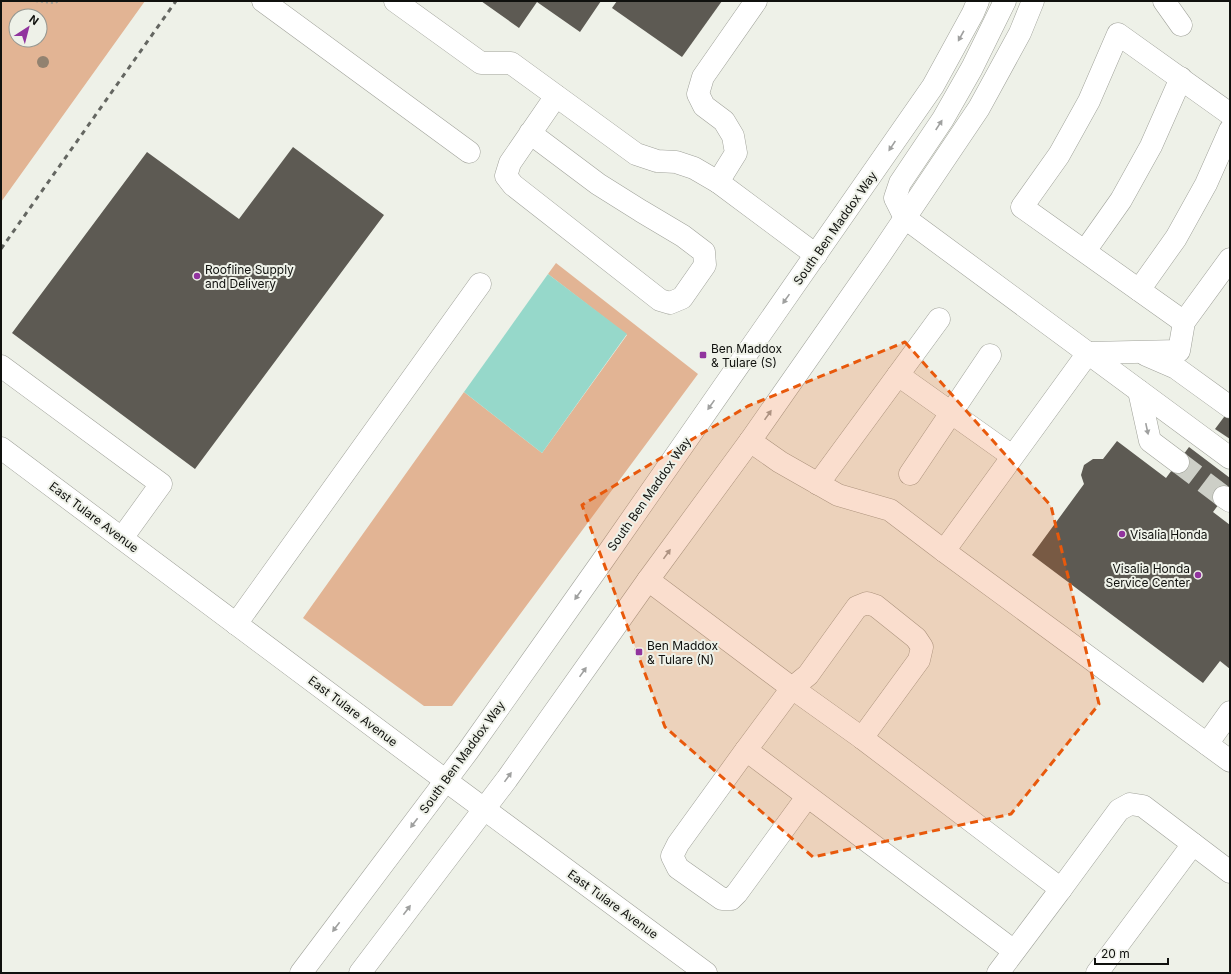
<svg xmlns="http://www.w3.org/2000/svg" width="1231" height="974" font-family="Inter,sans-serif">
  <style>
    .green { fill: #e2b494; fill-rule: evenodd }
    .water { fill: #96d8ca }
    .building { fill: #5d5a53 }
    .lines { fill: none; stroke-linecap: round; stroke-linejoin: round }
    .minor-tunnel { stroke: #cdcfc7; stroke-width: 22; stroke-dasharray: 22 11; stroke-linecap: butt }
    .minor-casing { stroke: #a0a29a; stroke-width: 23 }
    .major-casing { stroke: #a0a29a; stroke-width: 23 }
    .path { stroke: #9fa19a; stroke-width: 2.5; stroke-dasharray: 2 3; stroke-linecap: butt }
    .minor { stroke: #fff; stroke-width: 22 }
    .major { stroke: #fff; stroke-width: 22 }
    .rail { stroke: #646661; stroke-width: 3; stroke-dasharray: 5 5; stroke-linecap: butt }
    .tree { fill: #928270 }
    .oneway { fill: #9fa09f }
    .marked { fill: #e8590c; fill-opacity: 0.2; stroke: #e8590c; stroke-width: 3; stroke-dasharray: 8 5; stroke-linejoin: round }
    .poi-dot { fill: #91349e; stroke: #eef1e8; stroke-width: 1.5 }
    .labels { text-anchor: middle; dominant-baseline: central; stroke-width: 4; stroke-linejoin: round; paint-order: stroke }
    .street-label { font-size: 12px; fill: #10110e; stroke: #eef1e8 }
    .poi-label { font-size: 12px; fill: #10110e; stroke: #eef1e8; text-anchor: start }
  </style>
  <rect width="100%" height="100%" fill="#eef1e8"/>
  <!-- green -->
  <g class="green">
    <path d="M 1,1 L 145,1 L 1,202 ZM 16,16 L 40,16 L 40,40 L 16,40 Z"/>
    <polygon points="556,263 698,374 452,706 424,706 303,618 464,392 542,453 627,335 548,274"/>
  </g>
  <!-- water -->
  <polygon class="water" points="548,274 627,334 542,453 464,392"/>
  <!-- building -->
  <g class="building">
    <polygon points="481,1 601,1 580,32 537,2 519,28"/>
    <polygon points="617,1 722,1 682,57 612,8"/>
    <polygon points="293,147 384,215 195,469 12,333 147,152 239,219"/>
    <polygon points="1230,409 1230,439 1215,429"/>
    <polygon points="1117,441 1166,478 1189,447 1230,478 1230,489 1213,512 1230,525 1230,669 1220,661 1203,683 1032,555 1084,484 1081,475 1084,465 1093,459 1103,459"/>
  </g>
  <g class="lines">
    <!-- minor-tunnel -->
    <polyline class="minor-tunnel" points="1178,462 1224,497"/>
    <!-- minor casing -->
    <g class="minor-casing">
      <g id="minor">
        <polyline points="263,1 469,152"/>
        <polyline points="395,1 481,63 511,63 636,154 657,161 676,162 694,168 718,182"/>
        <polyline points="756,1 703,77 698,94 704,106 724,121 733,136 736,153 718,182 816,255"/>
        <polyline points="1164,1 1181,25"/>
        <polyline points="530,133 598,184 641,211 683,236 704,252 705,265 682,298 670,303 660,300 513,185 506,176 510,163 556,96"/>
        <polyline points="905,218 1230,458"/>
        <polyline points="1085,251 1121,200 1151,146 1181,78"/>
        <polyline points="1139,290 1176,238 1206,184 1230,130"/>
        <polyline points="1184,322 1022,207 1059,155 1089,101 1118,34 1230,114"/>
        <polyline points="1088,353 1179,351 1184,322 1230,259"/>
        <polyline points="1146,355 1176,368 1230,407"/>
        <polyline points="1,366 161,484 122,538"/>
        <polyline points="898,375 939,319"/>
        <polyline points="1139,391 1150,441 1178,462"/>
        <polyline points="750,441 780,462 838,495 890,510 944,551 1230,761"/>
        <polyline points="1,448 445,780 706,973"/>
        <polyline points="910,474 990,355"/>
        <polyline points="818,484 898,375 1012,456"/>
        <polyline points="1224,497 1230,501"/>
        <polyline points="944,551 1088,353"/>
        <polyline points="648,580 792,688 862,738 1061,889 1119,810 1130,804 1143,806 1230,872"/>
        <polyline points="236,624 480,284"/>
        <polyline points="862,738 919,660 922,647 916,638 876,606 867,603 857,607 808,675 792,688 746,750 1014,951"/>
        <polyline points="1207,744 1230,712"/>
        <polyline points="746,750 678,844 672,856 678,868 722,899 731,899 737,893 807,797"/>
        <polyline points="998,973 1061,889"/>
        <polyline points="1097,973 1193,844"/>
      </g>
    </g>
    <!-- major casing -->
    <g class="major-casing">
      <g id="major">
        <polyline points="905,218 895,198 900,183 943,119 972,68 1005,1"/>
        <polyline points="301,973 468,751 601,563 933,86 973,13 978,1"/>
        <polyline points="360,973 507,779 648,580 750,441 878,258 979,108 1020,33 1033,1"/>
      </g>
    </g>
    <!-- path -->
    <polyline class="path" points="36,1 55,3 58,1"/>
    <!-- minor -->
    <use href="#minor" class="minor"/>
    <!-- major -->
    <use href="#major" class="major"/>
    <!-- rail -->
    <polyline class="rail" points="1,249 176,1"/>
  </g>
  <!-- trees -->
  <circle class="tree" cx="43" cy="62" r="6"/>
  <!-- one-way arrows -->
  <defs><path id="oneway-solid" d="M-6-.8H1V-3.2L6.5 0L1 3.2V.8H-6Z"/></defs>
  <g class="oneway">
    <use href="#oneway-solid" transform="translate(961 36) rotate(119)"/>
    <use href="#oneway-solid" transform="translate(939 125) rotate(-57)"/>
    <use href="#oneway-solid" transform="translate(892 146) rotate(124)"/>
    <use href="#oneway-solid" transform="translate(786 299) rotate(125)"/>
    <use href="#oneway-solid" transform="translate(711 405) rotate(125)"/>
    <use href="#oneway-solid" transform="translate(768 415) rotate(-55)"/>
    <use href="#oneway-solid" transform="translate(1147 429) rotate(78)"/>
    <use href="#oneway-solid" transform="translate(667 554) rotate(-54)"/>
    <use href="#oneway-solid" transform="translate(578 595) rotate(125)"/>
    <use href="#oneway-solid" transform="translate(583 672) rotate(-55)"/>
    <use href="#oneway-solid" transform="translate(508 777) rotate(-54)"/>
    <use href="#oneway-solid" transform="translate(414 823) rotate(127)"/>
    <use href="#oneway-solid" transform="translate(407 910) rotate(-53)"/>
    <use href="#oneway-solid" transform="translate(336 927) rotate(127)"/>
  </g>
  <!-- marked area -->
  <path class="marked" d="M 905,342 L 1051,506 L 1099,704 L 1011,814 L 813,857 L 665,727 L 582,505 L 748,406 Z"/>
  <!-- markers -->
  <g class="poi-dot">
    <circle cx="197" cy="276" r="4"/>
    <rect x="699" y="351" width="8" height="8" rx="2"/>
    <circle cx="1122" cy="534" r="4"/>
    <circle cx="1198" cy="575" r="4"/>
    <rect x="635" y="648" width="8" height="8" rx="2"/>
  </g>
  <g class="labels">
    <!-- street labels -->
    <g class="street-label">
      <text transform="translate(835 228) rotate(-55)">South Ben Maddox Way</text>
      <text transform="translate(649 494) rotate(-55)">South Ben Maddox Way</text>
      <text transform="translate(94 517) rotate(37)">East Tulare Avenue</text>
      <text transform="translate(353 711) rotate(37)">East Tulare Avenue</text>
      <text transform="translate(462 757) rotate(-54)">South Ben Maddox Way</text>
      <text transform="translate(613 904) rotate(36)">East Tulare Avenue</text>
    </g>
    <!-- poi labels -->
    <g class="poi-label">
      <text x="205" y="269">Roofline Supply<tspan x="205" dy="14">and Delivery</tspan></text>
      <text x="711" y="348">Ben Maddox<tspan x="711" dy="14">&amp; Tulare (S)</tspan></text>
      <text x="1130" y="534">Visalia Honda</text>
      <text x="1190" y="568" text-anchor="end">Visalia Honda<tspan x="1190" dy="14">Service Center</tspan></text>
      <text x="647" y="645">Ben Maddox<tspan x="647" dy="14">&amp; Tulare (N)</tspan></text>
    </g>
  </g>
  <!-- border -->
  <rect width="1231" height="974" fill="none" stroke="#10110e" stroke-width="4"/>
  <!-- north arrow -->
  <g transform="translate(28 28) rotate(36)"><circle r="19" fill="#eef1e8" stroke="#959791"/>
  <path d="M0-3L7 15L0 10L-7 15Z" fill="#91349e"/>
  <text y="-6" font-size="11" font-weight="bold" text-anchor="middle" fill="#10110e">N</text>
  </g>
  <!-- scale -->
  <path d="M1095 958v6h73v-6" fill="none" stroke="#10110e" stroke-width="2"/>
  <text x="1101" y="958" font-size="12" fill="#10110e" stroke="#eef1e8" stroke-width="3" paint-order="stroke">20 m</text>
</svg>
